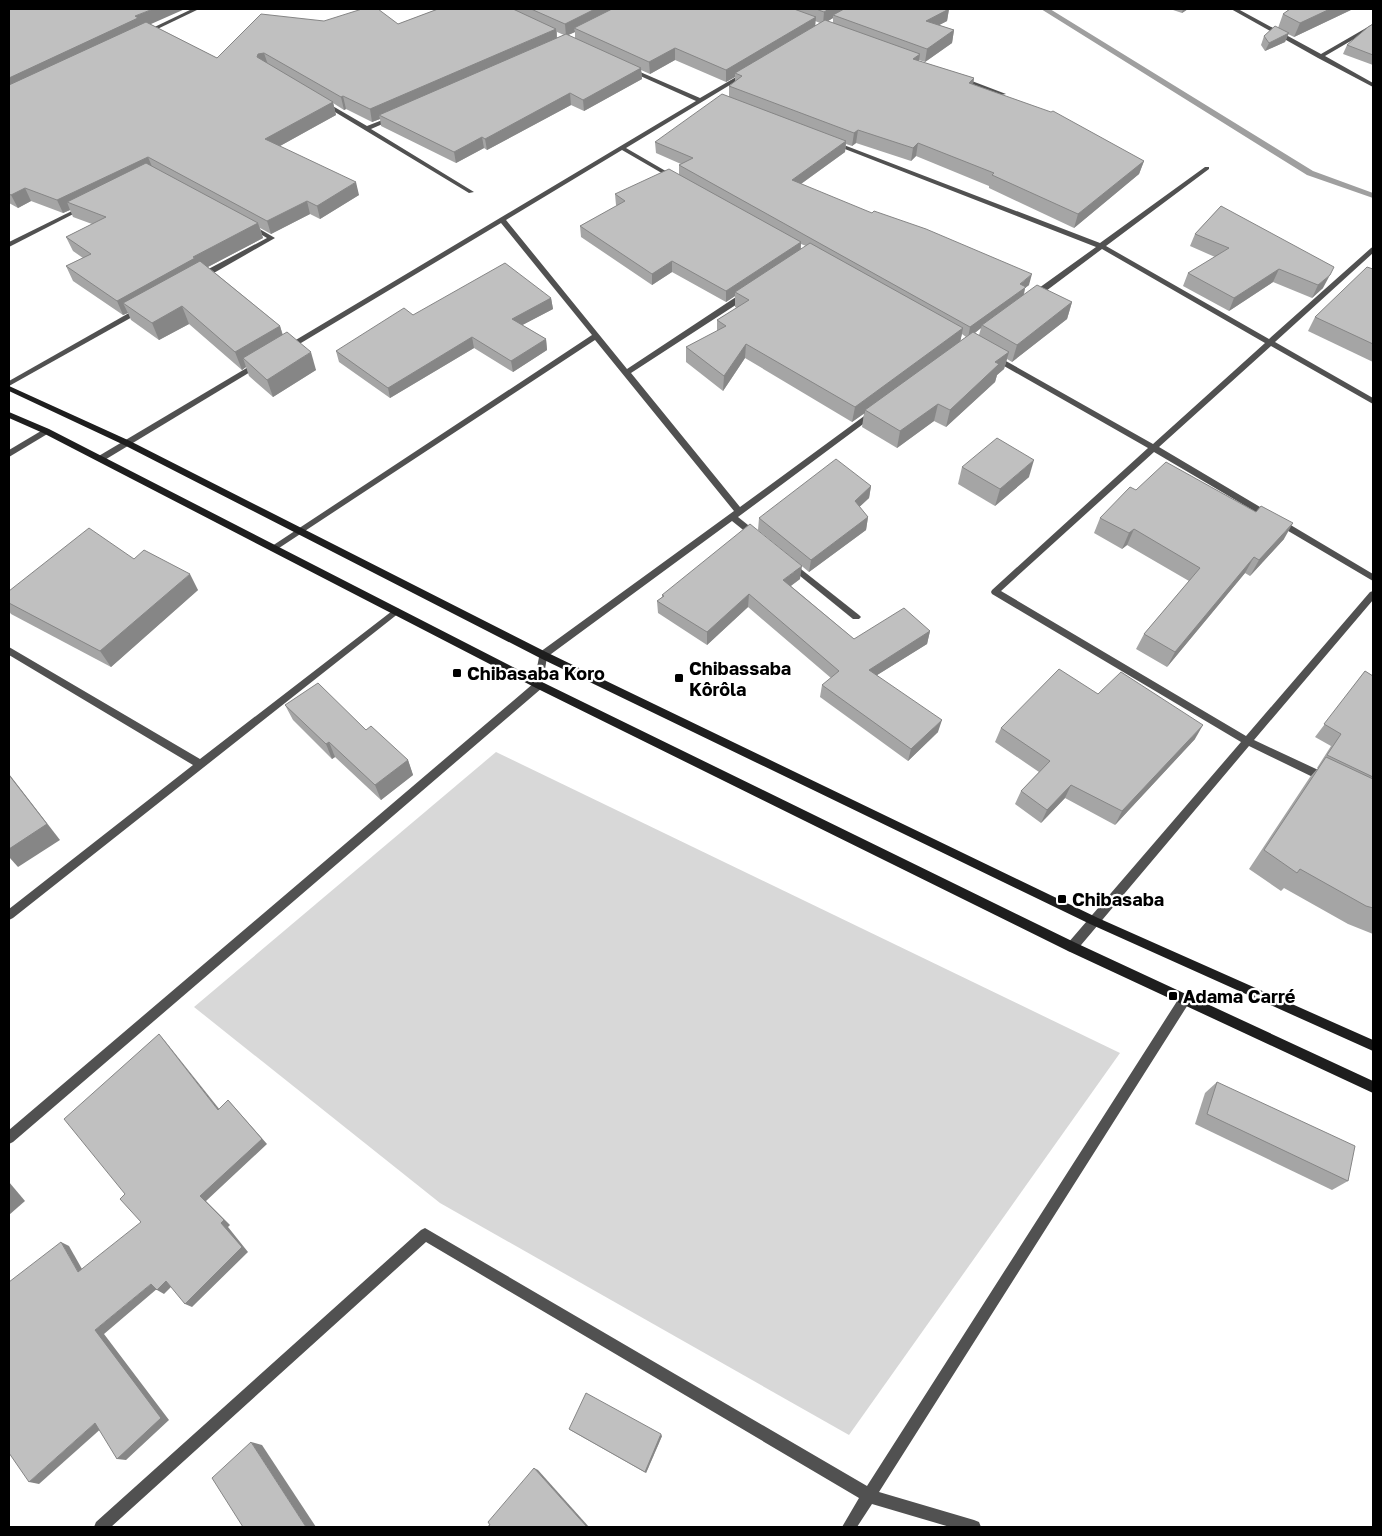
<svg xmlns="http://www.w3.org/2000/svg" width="1382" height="1536" font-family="'Golos Text',sans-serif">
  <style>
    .green { fill: #d8d8d8 }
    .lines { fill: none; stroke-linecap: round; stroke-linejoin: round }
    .stream { fill: #9f9f9f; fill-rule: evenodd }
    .street { fill: #515151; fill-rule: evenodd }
    .secondary { fill: #1e1e1e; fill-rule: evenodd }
    .wall { fill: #a5a5a5; fill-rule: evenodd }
    .shaded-wall { fill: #868686 }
    .building { fill: #c0c0c0; stroke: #868686 }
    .poi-dot { fill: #000; stroke: #fff; stroke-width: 2 }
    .labels { text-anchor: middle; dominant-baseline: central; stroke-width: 4.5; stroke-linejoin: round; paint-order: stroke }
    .poi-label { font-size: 18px; font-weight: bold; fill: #000; stroke: #fff; text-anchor: start }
  </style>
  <rect width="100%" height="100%" fill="#fff"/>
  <!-- green -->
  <polygon class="green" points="496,752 1120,1053 849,1435 440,1203 194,1007"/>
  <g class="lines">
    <!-- stream -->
    <polygon class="stream" points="1041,9 1050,9 1313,171 1373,193 1373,198 1307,175"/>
    <!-- street -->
    <g class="street">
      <polygon points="192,9 199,9 147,34 142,33"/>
      <polygon points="1231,9 1238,9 1321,54 1373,24 1373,28 1325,56 1373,83 1373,87 1318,58"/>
      <polygon points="627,68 631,68 700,98 743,73 748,74 626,148 676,177 676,179 672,179 622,150 506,220 627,369 742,293 748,293 748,297 631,373 740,507 871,411 874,410 878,413 738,517 758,533 759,535 758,537 752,537 732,521 547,657 542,688 13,1142 9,1144 9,1130 534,683 540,652 734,511 595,340 276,550 270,550 269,548 592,335 501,223 291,349 285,349 284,347 696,101 627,70"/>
      <polygon points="960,78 964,78 1006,94 1001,95 960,80"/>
      <polygon points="320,101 324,101 367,126 390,117 394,117 394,119 371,129 474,192 469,193 320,103"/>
      <polygon points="832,142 836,142 1100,243 1205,167 1209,167 1209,169 1106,246 1269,339 1371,248 1373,247 1373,253 1275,342 1373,398 1373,404 1271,346 1159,447 1373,574 1373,581 1154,452 1001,591 1246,736 1370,592 1373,591 1373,600 1254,740 1329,775 1330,778 1329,781 1321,781 1249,746 1076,951 1072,952 1068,951 1066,947 1068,943 1241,742 992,594 991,592 992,590 1148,448 990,358 991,356 997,356 1153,444 1265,343 1102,249 1038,297 1032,297 1032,293 1096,247 832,144"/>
      <polygon points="82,206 87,207 9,247 9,242"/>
      <polygon points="247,224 251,224 275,238 205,278 199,278 199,274 267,238 247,226"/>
      <polygon points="136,309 142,309 143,311 9,386 9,381"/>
      <polygon points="255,363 261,363 262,365 103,461 97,461 97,457"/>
      <polygon points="46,428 50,431 49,433 9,457 9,450"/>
      <polygon points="792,562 859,615 861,617 859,619 853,619 789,567 788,565 789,563"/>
      <polygon points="396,608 399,609 401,611 399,613 13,918 9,920 9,909 193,765 9,655 9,647 200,759"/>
      <polygon points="1185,994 1189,995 1191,999 1189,1003 879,1492 974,1520 979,1522 981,1527 950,1527 872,1504 857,1527 842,1527 859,1498 426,1242 111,1527 94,1527 96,1522 421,1230 425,1228 867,1486 1181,995"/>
    </g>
    <!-- secondary -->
    <g class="secondary">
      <polygon points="9,386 130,441 546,652 1098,918 1373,1040 1373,1051 1090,924 540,658 124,445 9,391"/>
      <polygon points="9,412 49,429 542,682 1076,943 1373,1081 1373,1093 1068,951 536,688 43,433 9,418"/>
    </g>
  </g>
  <!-- wall -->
  <g class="wall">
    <path d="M 9,9 L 150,24 L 217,58 L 324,21 L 398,24 L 438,9 L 949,9 L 947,21 L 939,25 L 954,30 L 952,43 L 925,62 L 919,60 L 919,61 L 974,78 L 973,84 L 1144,161 L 1139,174 L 1074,228 L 989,188 L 989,186 L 916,156 L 911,161 L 856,143 L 852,146 L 846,144 L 845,152 L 801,184 L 1029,285 L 1025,288 L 1024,295 L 1072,302 L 1067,319 L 1012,362 L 1007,359 L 1004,369 L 997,375 L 995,382 L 946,427 L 934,421 L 897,448 L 862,427 L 864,413 L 852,422 L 745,358 L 723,391 L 686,362 L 686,347 L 717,331 L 717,320 L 737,308 L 735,307 L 735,296 L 726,302 L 672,272 L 652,285 L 581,237 L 580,226 L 617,206 L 616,205 L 615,194 L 679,174 L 679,165 L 681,164 L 656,153 L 655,142 L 729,97 L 729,86 L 735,82 L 735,77 L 726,82 L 675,60 L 650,74 L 641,70 L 642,79 L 584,111 L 571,105 L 487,150 L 484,148 L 456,163 L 381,126 L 380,119 L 372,122 L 346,109 L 344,110 L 333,103 L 336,115 L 280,146 L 359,195 L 320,219 L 310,214 L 271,234 L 260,228 L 263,238 L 208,267 L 280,326 L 283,335 L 316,370 L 273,397 L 249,376 L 246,367 L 242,370 L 189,324 L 159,340 L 131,320 L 128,313 L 123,315 L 73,281 L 66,266 L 83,258 L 73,251 L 66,237 L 92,224 L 73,217 L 70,210 L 63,213 L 31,201 L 18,208 L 9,203 ZM 833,18 L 833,23 L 828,21 ZM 815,21 L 820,23 L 815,26 ZM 557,32 L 564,35 L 557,38 ZM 575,32 L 575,38 L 568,35 ZM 801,244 L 806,246 L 801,250 ZM 981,328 L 979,335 L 975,333 ZM 962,334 L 966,337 L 960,341 Z"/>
    <polygon points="1170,9 1188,9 1182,13"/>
    <polygon points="1290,9 1353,9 1294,37 1288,34 1285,42 1265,51 1261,45 1264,36 1278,28 1283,14"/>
    <polygon points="1373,24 1373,65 1343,54 1347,45"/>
    <polygon points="1221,206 1323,288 1312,298 1273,282 1229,311 1183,286 1188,273 1215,257 1190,246 1195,234"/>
    <polygon points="1373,269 1373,362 1308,331 1315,317"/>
    <polygon points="551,298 553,309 522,325 546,339 547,350 513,372 474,348 390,398 339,362 336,351 413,315"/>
    <polygon points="962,467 1029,477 995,506 958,484"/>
    <polygon points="871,486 869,498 859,507 868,517 866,530 809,572 758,530 759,518"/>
    <polygon points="1136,490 1284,539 1250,576 1245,573 1167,667 1136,649 1144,634 1189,581 1127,545 1122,549 1094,533 1100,518"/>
    <polygon points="134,559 198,590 111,667 11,614 9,611 9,591"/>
    <polygon points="800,579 791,586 854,639 930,631 927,644 877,675 938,732 908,761 820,697 822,685 831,678 748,607 707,645 658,613 657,601 662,597 662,595"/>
    <polygon points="1365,671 1373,676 1373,934 1348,924 1284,888 1281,891 1249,869 1310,777 1318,768 1317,768 1331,746 1315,737"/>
    <polygon points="1098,694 1195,739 1115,825 1065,798 1041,823 1015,804 1021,791 1039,772 995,742 1001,728"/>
    <polygon points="285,705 366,730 408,760 413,775 381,800 335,757 332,759 293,720"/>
    <polygon points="1217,1082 1348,1181 1332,1190 1195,1124 1205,1093"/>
    <polygon points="569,1429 662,1436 646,1473 570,1430"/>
  </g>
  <!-- shaded-wall -->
  <g class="shaded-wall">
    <polygon points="153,9 185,9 142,28 9,93 9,78 135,16"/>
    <polygon points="595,9 621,9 574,28 575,32 566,36 565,24"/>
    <polygon points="829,9 849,9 833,15 833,18 823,24 824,12"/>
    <polygon points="949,9 947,21 924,33 926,21"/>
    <polygon points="1183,9 1188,9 1182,13"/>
    <polygon points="1330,9 1353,9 1294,37 1300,23"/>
    <polygon points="816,17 815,29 735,73 735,77 726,82 726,70"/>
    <polygon points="556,29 557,41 379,115 380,119 372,122 370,109"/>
    <polygon points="954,30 952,43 925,62 927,49"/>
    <polygon points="1289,33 1285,42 1265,51 1269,43"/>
    <polygon points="675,48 675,60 650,74 649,62"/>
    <polygon points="264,53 268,65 257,57 258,54"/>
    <polygon points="920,54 918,67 913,59"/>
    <polygon points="641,68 642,79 584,111 583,100"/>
    <polygon points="974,78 972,91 969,83"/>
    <polygon points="570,93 571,105 487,150 485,139"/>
    <polygon points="343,96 346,109 344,110 341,97"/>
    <polygon points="333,102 336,115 269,152 265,139"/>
    <polygon points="858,130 856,143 852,146 854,133"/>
    <polygon points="482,137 484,148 456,163 454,152"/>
    <polygon points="846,141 845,152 791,191 792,180"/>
    <polygon points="918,143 916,156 911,161 913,148"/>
    <polygon points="148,157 153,169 67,202 70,210 63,213 57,200"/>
    <polygon points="1144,161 1139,174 1074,228 1078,214"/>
    <polygon points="356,182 359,195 320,219 317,206"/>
    <polygon points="25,188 31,201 18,208 11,195"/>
    <polygon points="307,201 310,214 271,234 267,221"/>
    <polygon points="258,223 263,238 200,271 123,303 128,313 123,315 117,301 193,257"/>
    <polygon points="801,242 800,253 735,292 735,296 726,302 726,291"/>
    <polygon points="672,261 672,272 652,285 652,274"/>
    <polygon points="1279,269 1273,282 1229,311 1234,298"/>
    <polygon points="1032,274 1029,285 1025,288 1023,297 982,325 981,328 968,338 970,327"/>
    <polygon points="1330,275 1323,288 1312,298 1318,285"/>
    <polygon points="551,298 553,309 513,330 512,319"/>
    <polygon points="1072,302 1067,319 1012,362 1017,345"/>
    <polygon points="182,306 189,324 159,340 152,323"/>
    <polygon points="280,326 285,344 243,358 246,367 242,370 235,352"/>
    <polygon points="963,328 960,343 865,410 865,413 852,422 855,407"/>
    <polygon points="472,337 474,348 390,398 388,388"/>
    <polygon points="546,339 547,350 513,372 511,361"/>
    <polygon points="746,344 745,358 723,391 724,376"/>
    <polygon points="311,352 316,370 273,397 267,380"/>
    <polygon points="1009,352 1004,369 997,375 995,382 946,427 950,410 995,362"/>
    <polygon points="938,404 934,421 897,448 900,431"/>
    <polygon points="1034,460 1029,477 995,506 1000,489"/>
    <polygon points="871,486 869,498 853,513 855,501"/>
    <polygon points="868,517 866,530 809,572 811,560"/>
    <polygon points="1293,523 1284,539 1250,576 1259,560"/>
    <polygon points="1134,529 1127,545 1122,549 1129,533"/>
    <polygon points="1254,557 1245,573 1167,667 1175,652"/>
    <polygon points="802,566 800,579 782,592 783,580"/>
    <polygon points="190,574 198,590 111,667 100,651"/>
    <polygon points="749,594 748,607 707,645 707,632"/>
    <polygon points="930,631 927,644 866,682 869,670"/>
    <polygon points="942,720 938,732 908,761 911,749"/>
    <polygon points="1203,725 1195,739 1115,825 1122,811"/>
    <polygon points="329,742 335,757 332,759 326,744"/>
    <polygon points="408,760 413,775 381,800 375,785"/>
    <polygon points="9,774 60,840 18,867 9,857"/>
    <polygon points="1071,785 1065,798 1041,823 1047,810"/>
    <polygon points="159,1034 165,1041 224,1115 218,1110"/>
    <polygon points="228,1100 267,1144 206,1201 230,1225 228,1227 248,1252 192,1307 185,1304 221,1223 200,1196"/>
    <polygon points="9,1182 25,1201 9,1215"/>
    <polygon points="61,1242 69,1246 86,1276 78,1272"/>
    <polygon points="166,1281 173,1285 164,1294 157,1290"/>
    <polygon points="151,1284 158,1288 104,1334 169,1420 126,1460 117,1459 95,1330"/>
    <polygon points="95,1423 104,1426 39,1484 29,1482"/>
    <polygon points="661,1434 662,1436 646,1473 645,1472"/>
    <polygon points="251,1442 262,1445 316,1527 306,1527"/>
    <polygon points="534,1468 538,1470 589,1527 587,1527"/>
  </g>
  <!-- building -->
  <g class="building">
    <polygon points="9,9 153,9 135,16 138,18 9,78"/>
    <polygon points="362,9 378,9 398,24 438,9 513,9 556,29 370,109 343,96 341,97 264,53 258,54 257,57 333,102 265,139 356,182 317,206 307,201 267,221 148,157 57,200 25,188 11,195 9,194 9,85 146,22 217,58 261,14 324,21"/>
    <polygon points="531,9 595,9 565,24"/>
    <polygon points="612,9 794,9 816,17 726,70 675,48 649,62 574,28"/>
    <polygon points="816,9 829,9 824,12"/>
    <polygon points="844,9 949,9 926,21 954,30 927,49 833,15"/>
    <polygon points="1290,9 1330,9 1300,23 1283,14"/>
    <polygon points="825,20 920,54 913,59 974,78 969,83 1051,112 1053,111 1144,161 1078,214 992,175 994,173 918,143 913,148 858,130 854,133 729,86 742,76 735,73"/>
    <polygon points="1373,24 1373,55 1347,45 1368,27"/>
    <polygon points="1275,26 1289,33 1269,43 1264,36"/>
    <polygon points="566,34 641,68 583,100 570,93 485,139 482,137 454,152 379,115"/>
    <polygon points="722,94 846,141 792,180 872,213 874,211 926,229 1032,274 1020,284 1026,287 970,327 679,165 693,158 655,142"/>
    <polygon points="146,163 258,223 193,257 195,258 117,301 66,266 91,254 66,237 106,217 67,202"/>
    <polygon points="669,169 801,242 726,291 672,261 652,274 580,226 625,201 615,194"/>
    <polygon points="1221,206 1334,267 1330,275 1318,285 1279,269 1234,298 1188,273 1229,248 1195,234"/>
    <polygon points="810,243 963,328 855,407 746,344 724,376 686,347 726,326 717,320 749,300 735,292"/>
    <polygon points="200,261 280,326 235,352 182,306 152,323 123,303"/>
    <polygon points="505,263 551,298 512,319 546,339 511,361 472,337 388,388 336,351 404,308 413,315"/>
    <polygon points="1367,267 1373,269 1373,344 1315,317"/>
    <polygon points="1037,285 1072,302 1017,345 982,325"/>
    <polygon points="287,332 311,352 267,380 243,358"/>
    <polygon points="973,332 1009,352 995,362 999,364 950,410 938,404 900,431 865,410"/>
    <polygon points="997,438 1034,460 1000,489 962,467"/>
    <polygon points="836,459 871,486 855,501 868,517 811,560 759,518"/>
    <polygon points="1166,462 1256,512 1261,506 1293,523 1259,560 1254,557 1175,652 1144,634 1200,568 1134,529 1129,533 1100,518 1130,487 1136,490"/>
    <polygon points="750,524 802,566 783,580 854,639 904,608 930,631 869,670 942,720 911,749 822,685 839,671 749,594 707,632 657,601 664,596 662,595"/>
    <polygon points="89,528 134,559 144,550 190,574 100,651 9,603 9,591"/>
    <polygon points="1059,669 1098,694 1121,672 1203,725 1122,811 1071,785 1047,810 1021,791 1050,761 1001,728"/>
    <polygon points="1365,671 1373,676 1373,777 1327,755 1341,734 1324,724"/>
    <polygon points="318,683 366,730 371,726 408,760 375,785 329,742 326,744 285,705"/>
    <polygon points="1326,757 1373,779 1373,908 1366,906 1300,869 1297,873 1264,850"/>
    <polygon points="9,775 47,824 9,849"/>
    <polygon points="159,1034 218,1110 228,1100 262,1139 200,1196 224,1220 221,1223 242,1247 185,1304 166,1281 157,1290 151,1284 95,1330 161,1418 117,1459 95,1423 29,1482 9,1453 9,1282 61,1242 78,1272 141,1222 120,1199 125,1194 64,1119"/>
    <polygon points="1217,1082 1355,1146 1348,1181 1207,1114"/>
    <polygon points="586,1393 661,1434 645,1472 569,1429"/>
    <polygon points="251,1442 306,1527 243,1527 212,1478"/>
    <polygon points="534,1468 587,1527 487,1527 490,1525 488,1522"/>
  </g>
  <!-- markers -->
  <g class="poi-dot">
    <rect x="452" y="668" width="10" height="10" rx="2.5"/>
    <rect x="674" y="673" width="10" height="10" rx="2.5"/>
    <rect x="1057" y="894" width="10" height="10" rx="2.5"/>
    <rect x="1168" y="991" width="10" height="10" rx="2.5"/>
  </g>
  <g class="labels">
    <!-- poi labels -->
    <g class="poi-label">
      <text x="689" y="668">Chibassaba<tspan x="689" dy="21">Kôrôla</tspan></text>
      <text x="467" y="673">Chibasaba Koro</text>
      <text x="1072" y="899">Chibasaba</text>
      <text x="1183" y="996">Adama Carré</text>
    </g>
  </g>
  <!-- border -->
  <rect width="1382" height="1536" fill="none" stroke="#000000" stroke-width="20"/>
</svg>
